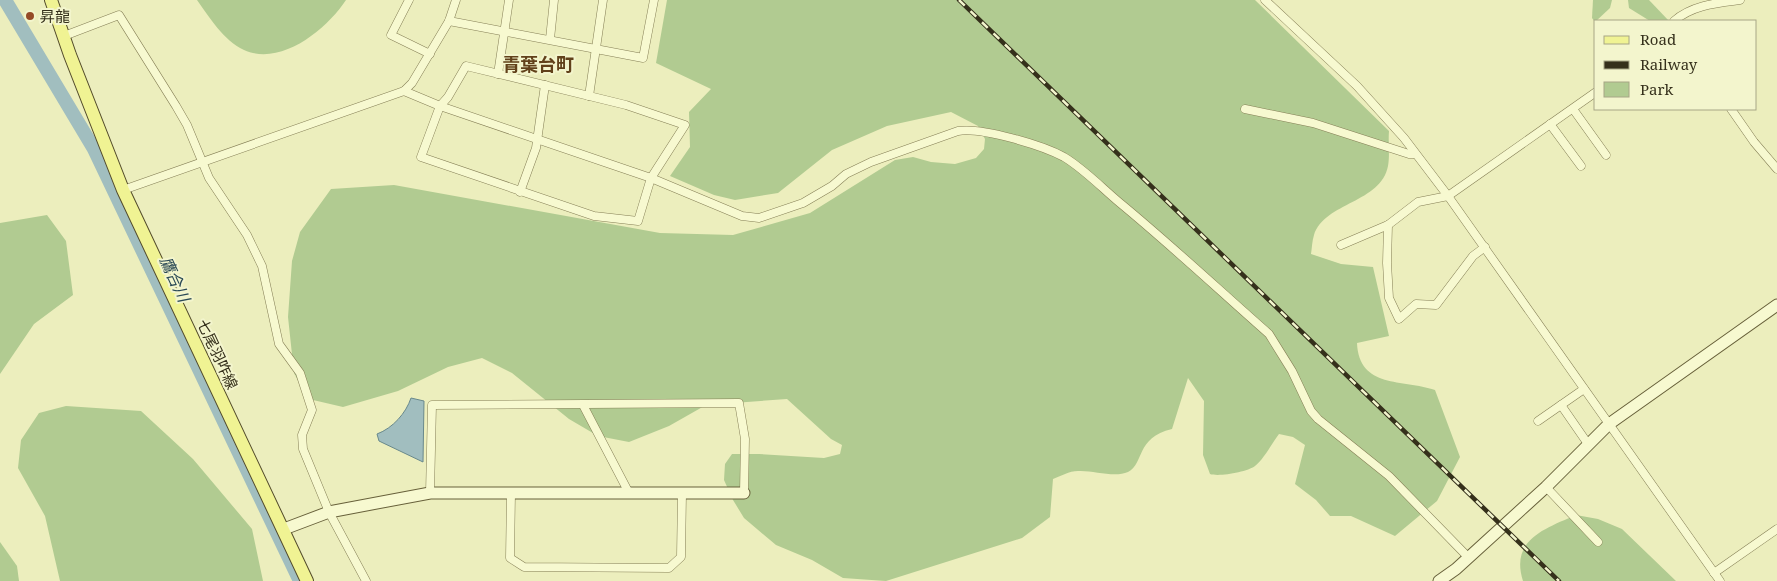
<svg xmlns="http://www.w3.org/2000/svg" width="1777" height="581" font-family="'Noto Serif','Noto Sans JP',serif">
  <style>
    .green { fill: #b1cb91 }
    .water { fill: #a1bebf; stroke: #69898c }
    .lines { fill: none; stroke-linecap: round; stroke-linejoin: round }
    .river { stroke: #a1bebf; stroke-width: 14 }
    .street-casing { stroke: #857f56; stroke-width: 9 }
    .secondary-casing { stroke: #67603a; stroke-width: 13 }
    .primary-casing { stroke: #534b2b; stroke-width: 14 }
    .street { stroke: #f7f9d0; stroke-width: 8 }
    .secondary { stroke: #f7f9d0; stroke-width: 11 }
    .primary { stroke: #f0f393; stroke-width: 12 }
    .rail-casing { stroke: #35301b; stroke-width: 4.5 }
    .rail { stroke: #f3f5cd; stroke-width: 2.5; stroke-dasharray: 8; stroke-linecap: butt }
    .poi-dot { fill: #954b26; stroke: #f3f5cd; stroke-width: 2 }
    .labels { text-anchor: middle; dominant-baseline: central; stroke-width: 4; stroke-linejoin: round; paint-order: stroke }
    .poi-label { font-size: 15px; fill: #35301b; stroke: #f3f5cd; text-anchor: start }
    .street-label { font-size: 15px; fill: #35301b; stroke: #f3f5cd }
    .water-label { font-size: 16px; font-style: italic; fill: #2a4955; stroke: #f3f5cd }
    .quarter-label { font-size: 18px; font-weight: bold; fill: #61411a; stroke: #f3f5cd }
  </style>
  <rect width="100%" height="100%" fill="#eceebd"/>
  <!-- green -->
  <g class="green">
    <path d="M 197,0 L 346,0 C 327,29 281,67 244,50 C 223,40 210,18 197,0 Z"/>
    <path d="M 667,0 L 1255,0 L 1389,131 C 1388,143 1390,155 1388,166 C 1381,203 1325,202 1314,235 C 1312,241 1312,248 1311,254 L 1341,264 L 1373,267 L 1389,336 L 1357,343 C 1359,389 1403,379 1435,390 L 1460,457 L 1437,501 L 1395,536 L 1351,516 L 1330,516 L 1316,500 L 1295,484 L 1305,445 L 1293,437 L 1279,434 C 1272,443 1264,459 1255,466 C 1247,472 1219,477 1210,474 L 1203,455 L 1204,401 L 1188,378 L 1172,429 C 1135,438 1145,463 1128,472 C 1114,478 1093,470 1078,471 C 1069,471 1061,476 1053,479 L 1050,517 L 1022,538 L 886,581 L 843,578 L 812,560 L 776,545 L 744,518 L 733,500 L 724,480 L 725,464 L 732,454 L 759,454 L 824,458 L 840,454 L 842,445 L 831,439 L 787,399 L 706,405 L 669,426 L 629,442 L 598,436 L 569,419 L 512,373 L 482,358 L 448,367 L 398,391 L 343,407 L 313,400 L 305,394 L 294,373 L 288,317 L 292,261 L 300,232 L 331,189 L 394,185 L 660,233 L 733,235 L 810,213 L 895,160 L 913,157 L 931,162 L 955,164 L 976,158 L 984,149 L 985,139 L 978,126 L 951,112 L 887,126 L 832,150 L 778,193 L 735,200 L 714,195 L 670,176 L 690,147 L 689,112 L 711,89 L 656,63 Z"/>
    <polygon points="1593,0 1612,0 1610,8 1595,22 1592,18"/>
    <polygon points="1628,0 1649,0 1669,21 1650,21 1629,8"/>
    <polygon points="47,215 66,241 73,295 34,324 0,374 0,223"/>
    <polygon points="66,406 141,411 193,459 252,529 263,581 60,581 45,516 18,468 21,440 39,413"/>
    <path d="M 1576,515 L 1598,519 L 1622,529 L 1676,581 L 1523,581 C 1510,540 1544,529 1576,515 Z"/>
    <polygon points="0,542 17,566 19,581 0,581"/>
  </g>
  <!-- water -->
  <path class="water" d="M 411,398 L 424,401 L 423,462 L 379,441 L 377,434 C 393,428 406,413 411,398 Z"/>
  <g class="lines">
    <!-- river -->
    <polyline class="river" points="5,0 94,149 300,581"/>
    <!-- street casing -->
    <g class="street-casing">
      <g id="street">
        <polyline points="409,0 391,35 430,54"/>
        <polyline points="1265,0 1357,86 1404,138 1448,196 1720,581"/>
        <polyline points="449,21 643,58 654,0"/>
        <path d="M 1674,21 C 1692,5 1717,3 1740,0"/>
        <polyline points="64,36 119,15 176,106 187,125 209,178 247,235 262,266 279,344 300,373 312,410 302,435 303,449 329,512 366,581"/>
        <polyline points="550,39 554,0"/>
        <polygon points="466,66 626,105 685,125 651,178 638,221 594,216 421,157 440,106 448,97"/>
        <polyline points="498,74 509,0"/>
        <path d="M 404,91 L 440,106 L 651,178 L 742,216 L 759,218 L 803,203 L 832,186 L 846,174 L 871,162 L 958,131 C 981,127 1042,145 1064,157 C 1084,169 1102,188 1120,203 C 1171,245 1219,290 1269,334 L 1292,371 L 1311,411 L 1318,419 L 1389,476 L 1468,557"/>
        <polyline points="589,96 603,0"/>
        <polyline points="1245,109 1313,123 1409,154 1415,154"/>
        <polyline points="1573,109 1606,155"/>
        <polyline points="1731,109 1754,142 1777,169"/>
        <polyline points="1550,124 1581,166"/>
        <polyline points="123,190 404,91 412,83 449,21 456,0"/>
        <polyline points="520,192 536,148 545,85"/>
        <polyline points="1388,225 1387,263 1389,298 1399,319 1416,304 1436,305 1473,256 1485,247"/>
        <polyline points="1341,245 1388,225 1418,202 1448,196 1596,92"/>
        <polyline points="583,405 629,493"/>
        <polyline points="1561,405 1588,444"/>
        <polyline points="1538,421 1584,389"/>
        <polyline points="1546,487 1598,542"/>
        <polyline points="430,493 432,405 739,403 745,439 744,493"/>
        <polyline points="511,493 510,558 524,567 669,568 681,557 682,493"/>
        <polyline points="1714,573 1777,529"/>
      </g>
    </g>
    <!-- secondary casing -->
    <g class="secondary-casing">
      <g id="secondary">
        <polyline points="284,529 329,512 430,493 744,493"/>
        <polyline points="1439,581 1456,569 1546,487 1609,424 1777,305"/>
      </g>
    </g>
    <!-- primary casing -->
    <g class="primary-casing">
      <polyline id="primary" points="51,0 70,55 123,190 307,581"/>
    </g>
    <!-- street -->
    <use href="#street" class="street"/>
    <!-- secondary -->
    <use href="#secondary" class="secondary"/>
    <!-- primary -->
    <use href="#primary" class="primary"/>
    <!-- rail casing -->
    <g class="rail-casing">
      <polyline id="rail" points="959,0 1559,581"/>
    </g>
    <!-- rail -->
    <use href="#rail" class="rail"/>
  </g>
  <!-- markers -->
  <circle class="poi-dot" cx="30" cy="16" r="5"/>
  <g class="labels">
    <!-- poi labels -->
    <g class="poi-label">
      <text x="40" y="16">昇龍</text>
    </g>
    <!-- street labels -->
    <g class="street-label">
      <text transform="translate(218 354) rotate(65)">七尾羽咋線</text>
    </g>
    <!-- water labels -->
    <g class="water-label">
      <text transform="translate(175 279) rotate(65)">鷹合川</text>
    </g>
    <!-- quarter labels -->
    <g class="quarter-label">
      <text x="538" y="64">青葉台町</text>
    </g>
  </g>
  <!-- legend -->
  <rect x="1594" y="20" width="162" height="90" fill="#f3f5cd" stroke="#a7a686"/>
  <rect x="1604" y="36" width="25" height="8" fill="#f0f393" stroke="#a7a686"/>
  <text x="1640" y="45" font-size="15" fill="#35301b">Road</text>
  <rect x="1604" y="61" width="25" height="8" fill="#35301b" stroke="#a7a686"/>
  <text x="1640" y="70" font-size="15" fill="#35301b">Railway</text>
  <rect x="1604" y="82" width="25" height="15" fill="#b1cb91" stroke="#a7a686"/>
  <text x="1640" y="95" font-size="15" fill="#35301b">Park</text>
</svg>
